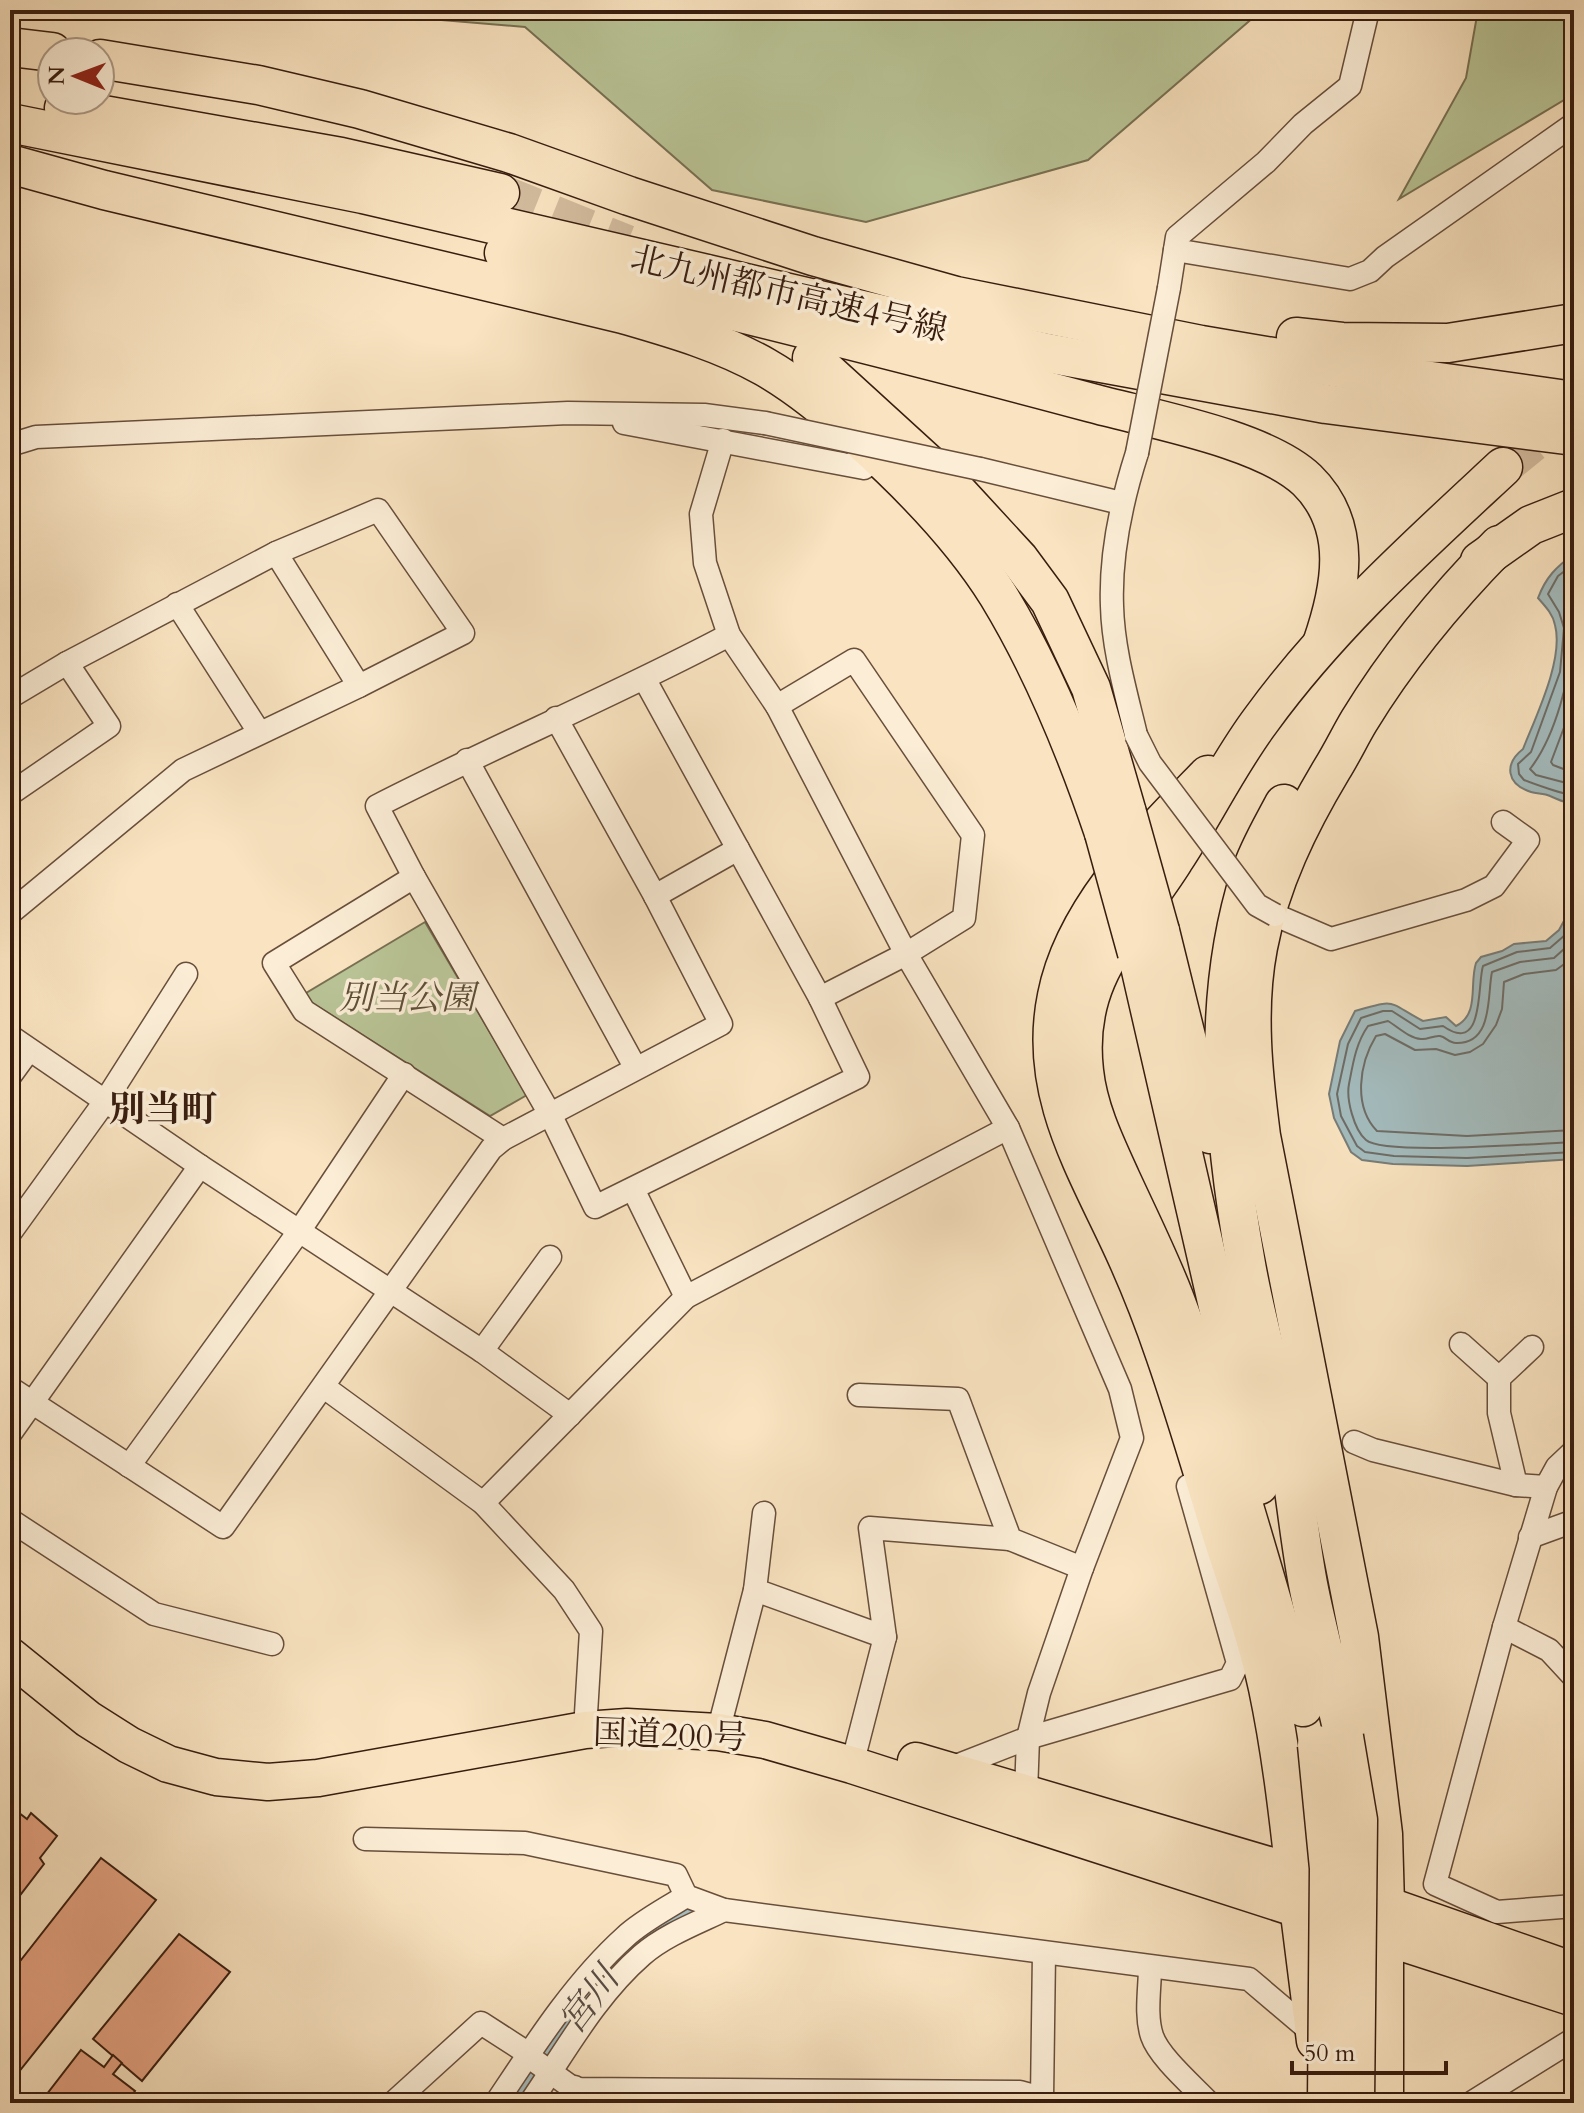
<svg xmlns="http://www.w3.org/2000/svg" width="1584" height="2113" font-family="Cardo,'Noto Serif JP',serif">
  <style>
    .green { fill: #b9c496; stroke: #787052; stroke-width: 2 }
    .water { fill: #a3bbbd; stroke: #787c77; stroke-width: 2 }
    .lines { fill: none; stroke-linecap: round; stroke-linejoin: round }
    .shore { stroke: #6e6c66; stroke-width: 2 }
    .river { stroke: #a3bbbd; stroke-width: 36 }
    .building { fill: #e5a382; stroke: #381d0f; stroke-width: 2 }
    .motorway-tunnel { stroke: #d2bb9d; stroke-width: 38; stroke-dasharray: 38 19; stroke-linecap: butt }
    .minor-casing { stroke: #684e3b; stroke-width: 25 }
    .tertiary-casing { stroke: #684e3b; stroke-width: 29 }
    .trunk-casing { stroke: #381d0f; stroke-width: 39 }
    .motorway-casing { stroke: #381d0f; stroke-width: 41 }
    .minor { stroke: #fbedd6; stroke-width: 22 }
    .tertiary { stroke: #fbedd6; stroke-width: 26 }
    .trunk { stroke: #f9e3c0; stroke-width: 36 }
    .motorway { stroke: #f9e3c0; stroke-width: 38 }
    .minor-bridge-casing { stroke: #684e3b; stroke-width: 25; stroke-linecap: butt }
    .motorway-bridge-casing { stroke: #381d0f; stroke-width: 41; stroke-linecap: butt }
    .minor-bridge { stroke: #fbedd6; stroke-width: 22 }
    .motorway-bridge { stroke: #f9e3c0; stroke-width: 38 }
    .labels { text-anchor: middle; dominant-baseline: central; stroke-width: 7; stroke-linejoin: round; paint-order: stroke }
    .street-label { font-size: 34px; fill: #381d0f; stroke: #fbedd6 }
    .park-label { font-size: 34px; font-style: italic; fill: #5f4f38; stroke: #fbedd6 }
    .neighbourhood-label { font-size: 36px; font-weight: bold; fill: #381d0f; stroke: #fbedd6 }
    .water-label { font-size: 36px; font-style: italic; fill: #584c43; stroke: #fbedd6 }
  </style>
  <rect width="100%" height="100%" fill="#f9e3c0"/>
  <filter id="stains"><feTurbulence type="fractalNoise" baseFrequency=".0025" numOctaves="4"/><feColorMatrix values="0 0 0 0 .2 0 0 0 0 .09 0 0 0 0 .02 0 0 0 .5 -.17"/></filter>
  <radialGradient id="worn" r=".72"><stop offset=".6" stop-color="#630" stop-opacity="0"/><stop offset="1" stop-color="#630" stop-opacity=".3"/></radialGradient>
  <!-- green -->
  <g class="green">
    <polygon points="322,10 1262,10 1088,160 866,222 712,190 525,27"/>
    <polygon points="1478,10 1574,10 1574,94 1399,199 1466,78"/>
    <polygon points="425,922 527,1095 490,1116 301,996"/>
  </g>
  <!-- water -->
  <g class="water">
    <path d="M 1574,554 L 1574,803 C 1563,803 1560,800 1550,796 C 1544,793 1537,794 1531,792 C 1506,784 1504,764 1523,749 C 1536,716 1564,659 1555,625 C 1553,614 1545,606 1538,598 C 1546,577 1556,567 1574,554 Z"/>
    <path d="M 1574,890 L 1574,1159 L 1467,1166 L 1393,1164 L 1362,1160 L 1351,1152 L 1334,1118 L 1329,1094 L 1340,1041 L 1355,1011 C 1398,998 1387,1002 1423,1021 L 1446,1017 L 1456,1026 C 1480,1014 1469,984 1476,963 L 1481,957 L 1502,951 L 1514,944 L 1546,941 L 1559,930 L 1571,908 Z"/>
  </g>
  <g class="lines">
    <!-- shore -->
    <g class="shore">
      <path d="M 1574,564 L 1558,576 L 1548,594 L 1559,612 L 1564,628 L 1560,672 L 1531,752 L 1518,764 L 1519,774 L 1524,780 C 1534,784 1565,795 1574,795"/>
      <path d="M 1574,635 C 1570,676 1556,736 1530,769 L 1536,775 L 1574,785"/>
      <polyline points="1574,701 1551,762 1553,765 1574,773"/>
      <path d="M 1574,920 L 1565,935 L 1550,948 L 1517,952 L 1483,966 C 1477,984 1485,1056 1443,1026 L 1420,1029 L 1392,1011 L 1383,1011 L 1361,1018 L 1348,1044 L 1337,1094 L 1341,1116 L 1357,1146 L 1365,1152 L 1394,1156 L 1467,1158 L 1574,1152"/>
      <path d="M 1574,940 L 1554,958 L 1520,962 L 1492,972 C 1487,994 1494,1044 1456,1043 C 1449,1043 1446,1037 1440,1036 C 1434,1035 1427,1040 1421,1039 C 1409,1038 1398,1027 1388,1021 L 1368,1026 C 1356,1043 1353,1063 1349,1084 C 1346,1099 1354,1130 1366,1140 C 1384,1156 1543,1143 1574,1142"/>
      <path d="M 1574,957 L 1556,970 L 1524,974 L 1504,982 L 1502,1009 L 1496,1025 L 1483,1044 L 1470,1052 L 1455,1055 L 1436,1049 L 1415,1050 L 1385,1034 L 1376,1036 C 1359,1064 1353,1106 1377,1131 L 1467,1136 L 1574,1130"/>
    </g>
    <!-- river -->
    <polyline class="river" points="514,2103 610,1968 643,1935 678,1914"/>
  </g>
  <!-- building -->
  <g class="building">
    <polygon points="10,1806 27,1819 31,1813 57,1836 40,1858 44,1864 21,1894 16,1890 10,1898 10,1840 13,1836 10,1833"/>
    <polygon points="101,1858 156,1900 10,2083 10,1974"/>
    <polygon points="179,1934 230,1972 142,2081 93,2039"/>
    <polygon points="81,2050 104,2067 113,2055 122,2063 113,2074 135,2091 126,2103 40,2103"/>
  </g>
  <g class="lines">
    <!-- motorway-tunnel -->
    <g class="motorway-tunnel">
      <polyline points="500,193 627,244"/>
      <polyline points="1503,467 1566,416"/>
    </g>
    <!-- minor casing -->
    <g class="minor-casing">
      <g id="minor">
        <polyline points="1175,250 1350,279 1370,271 1385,257 1574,124"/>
        <polyline points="1169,288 1177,237 1266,162 1303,124 1350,86 1368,10"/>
        <polyline points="624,423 864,468"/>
        <polyline points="723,440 701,514 705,563 729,635 777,706 906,954 1008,1128 1120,1389 1132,1438 1082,1568 1039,1693 1028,1738 1026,1793"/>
        <polyline points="10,445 36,437 568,413 704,415 765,423"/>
        <polyline points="980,469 1121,503"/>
        <polyline points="276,553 359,686"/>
        <polyline points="177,604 259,732"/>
        <path d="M 645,680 L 820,998 L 858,1077 L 595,1207 L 551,1116 L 414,877 L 377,806 C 494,746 614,696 729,635"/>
        <polyline points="10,697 67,663 276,553 378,510 463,633 359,686 183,770 10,913"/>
        <polyline points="777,706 854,660 973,835 964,918 906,954 820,998"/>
        <path d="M 1136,735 C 1126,693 1113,649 1112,606 C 1110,554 1121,503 1137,453"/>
        <polyline points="467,760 635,1067"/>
        <polyline points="10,794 109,726 67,663"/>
        <polyline points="414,877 274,963 304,1011 503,1139 721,1024 655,896 556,718"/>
        <polyline points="655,896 738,849"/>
        <polyline points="1275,915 1331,939 1466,900 1494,886 1528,840 1503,822"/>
        <polyline points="10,1036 200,1166 482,1351 570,1415"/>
        <polyline points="10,1076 29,1050"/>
        <polyline points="633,1189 686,1297"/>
        <polyline points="10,1233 106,1100 186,974"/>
        <polyline points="1461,1344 1499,1378"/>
        <polyline points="482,1351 550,1257"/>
        <polyline points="324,1387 483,1503 564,1590 591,1631 585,1730"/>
        <polyline points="10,1388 223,1527 491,1149 503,1139"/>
        <polyline points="859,1395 958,1399 1010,1539 1082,1568"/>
        <polyline points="10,1434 200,1166"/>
        <polyline points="1354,1442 1373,1450 1516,1485 1546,1487"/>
        <polyline points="1574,1451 1557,1467 1546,1487 1504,1627 1435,1884 1497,1912 1574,1906"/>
        <polyline points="129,1466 300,1230 404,1074"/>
        <polyline points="1516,1485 1499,1413 1499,1378 1532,1347"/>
        <polyline points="483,1503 686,1297 1008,1128"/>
        <polyline points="764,1513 755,1590 885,1637 870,1528 1010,1539"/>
        <polyline points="10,1520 154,1614 272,1644"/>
        <polyline points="1530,1537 1574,1521"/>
        <polyline points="1504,1627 1549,1650 1574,1677"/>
        <polyline points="718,1732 755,1590"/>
        <polyline points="852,1765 885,1637"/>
        <polyline points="946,1770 1028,1738 1230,1679 1238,1663 1188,1486"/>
        <polyline points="365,1839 525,1843 676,1875 686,1896 724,1910 1249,1979 1315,2035"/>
        <path d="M 1150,1967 C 1150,1988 1145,2015 1152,2036 C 1159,2057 1193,2086 1209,2103"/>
        <polyline points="1042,2098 1044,1953"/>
        <polyline points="393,2103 481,2023 529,2054 532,2059 574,2089 1020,2092 1042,2098 1047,2103"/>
        <path d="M 496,2103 C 534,2046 574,1983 625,1937 C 642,1921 666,1909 686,1896"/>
        <path d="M 530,2103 C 565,2052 595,1996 642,1955 C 665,1935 697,1923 724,1910"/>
        <polyline points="1471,2103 1574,2039"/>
      </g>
    </g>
    <!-- tertiary casing -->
    <g class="tertiary-casing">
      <polyline id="tertiary" points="574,2103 574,2089"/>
    </g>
    <!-- trunk casing -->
    <g class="trunk-casing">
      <g id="trunk">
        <polyline points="10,1656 88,1719 129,1745 168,1764 216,1777 268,1782 318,1778 585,1730 627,1727 718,1732 765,1740 852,1765 1574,1998"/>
        <polyline points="916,1761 1295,1873 1574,1971"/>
        <polyline points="1296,1890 1315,2041"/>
        <polyline points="1385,2103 1385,1915"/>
      </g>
    </g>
    <!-- motorway casing -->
    <g class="motorway-casing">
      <g id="motorway">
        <polyline points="10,47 52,52"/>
        <polyline points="100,59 258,85 360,109 509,153 629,196 813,256 956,296 1201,345 1338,368 1574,401"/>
        <polyline points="64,108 341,157 500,193"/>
        <polyline points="10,123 363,194 1047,353 1326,404 1574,436"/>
        <path d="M 10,164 L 104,190 L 623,314 C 671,328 721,342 765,367 C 800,387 831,413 861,440 C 912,486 962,537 998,595 C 1043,669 1076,750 1104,833"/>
        <path d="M 504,253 C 700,304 897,350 1092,403 C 1151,419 1264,439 1307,480 C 1354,526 1341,589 1322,644"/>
        <polyline points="1296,337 1342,342 1448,343 1574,323"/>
        <polyline points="812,358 950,484 1019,559 1050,601 1091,688 1127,813"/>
        <polyline points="1480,561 1531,525 1574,508"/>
        <path d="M 1208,775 C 1149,836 1074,909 1057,996 C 1038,1088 1082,1161 1120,1242 C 1137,1278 1152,1316 1165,1354 C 1186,1414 1204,1477 1223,1538 C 1239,1588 1257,1637 1268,1688 C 1281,1750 1288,1811 1295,1873"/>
        <path d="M 1284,804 C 1272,827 1258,850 1250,875 C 1210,1001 1223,1135 1246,1264 C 1255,1317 1271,1370 1283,1423 C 1294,1476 1298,1531 1308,1584 C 1318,1636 1333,1686 1344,1737"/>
        <polyline points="1160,931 1210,1134"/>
        <polyline points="1137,953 1259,1485"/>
        <path d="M 1303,1707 C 1262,1570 1225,1430 1174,1297 C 1158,1256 1139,1218 1121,1179 C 1105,1144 1088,1109 1084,1071 C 1073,975 1128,933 1174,860 C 1204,815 1228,764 1261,720 C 1330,625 1417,547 1503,467"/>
        <path d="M 1385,1905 L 1383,1834 L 1359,1637 L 1261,1136 C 1253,1074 1246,1009 1258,947 C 1270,883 1299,824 1332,769 C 1342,753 1350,736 1359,721 C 1398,657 1447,598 1499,545"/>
      </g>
    </g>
    <!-- minor -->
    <use href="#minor" class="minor"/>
    <!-- tertiary -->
    <use href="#tertiary" class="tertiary"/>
    <!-- trunk -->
    <use href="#trunk" class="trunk"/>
    <!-- motorway -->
    <use href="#motorway" class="motorway"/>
    <!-- minor-bridge casing -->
    <g class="minor-bridge-casing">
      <g id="minor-bridge">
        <polyline points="765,423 980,469"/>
        <polyline points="1137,453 1169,288"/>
        <polyline points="1136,735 1150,763 1257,905 1275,915"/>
      </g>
    </g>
    <!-- motorway-bridge casing -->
    <g class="motorway-bridge-casing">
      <g id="motorway-bridge">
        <polyline points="1127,813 1160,931"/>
        <polyline points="1104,833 1137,953"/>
        <polyline points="1344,1737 1358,1820 1355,2103"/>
        <polyline points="1317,1745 1329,1868 1327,2103"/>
      </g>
    </g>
    <!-- minor-bridge -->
    <use href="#minor-bridge" class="minor-bridge"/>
    <!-- motorway-bridge -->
    <use href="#motorway-bridge" class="motorway-bridge"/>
  </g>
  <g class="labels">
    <!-- street labels -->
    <g class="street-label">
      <text transform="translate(789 294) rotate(13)">北九州都市高速4号線</text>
      <text transform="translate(670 1735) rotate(2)">国道200号</text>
    </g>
    <!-- park labels -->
    <g class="park-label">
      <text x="407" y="998">別当公園</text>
    </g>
    <!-- neighbourhood labels -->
    <g class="neighbourhood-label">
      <text x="163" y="1109">別当町</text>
    </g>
    <!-- water labels -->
    <g class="water-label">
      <text transform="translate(589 2000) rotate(-53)">宮川</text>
    </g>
  </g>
  <!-- margin -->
  <rect width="1584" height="2113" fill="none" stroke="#f9e3c0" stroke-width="40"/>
  <rect x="12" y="12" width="1560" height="2089" fill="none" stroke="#381d0f" stroke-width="4"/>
  <rect x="20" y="20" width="1544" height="2073" fill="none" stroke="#381d0f" stroke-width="2"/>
  <!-- north arrow -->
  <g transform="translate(76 76) rotate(271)"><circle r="38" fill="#fbedd6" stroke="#ad9a86" stroke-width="2"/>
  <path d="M0-6L14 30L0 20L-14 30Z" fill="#8f2418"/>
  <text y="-12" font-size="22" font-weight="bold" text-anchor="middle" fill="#381d0f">N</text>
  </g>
  <!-- scale -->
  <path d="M1292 2061v12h154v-12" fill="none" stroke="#381d0f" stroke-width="4"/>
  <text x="1304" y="2061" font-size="24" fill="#381d0f" stroke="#fbedd6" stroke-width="6" paint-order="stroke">50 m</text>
  <rect width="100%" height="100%" filter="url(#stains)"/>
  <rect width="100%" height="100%" fill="url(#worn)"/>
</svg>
